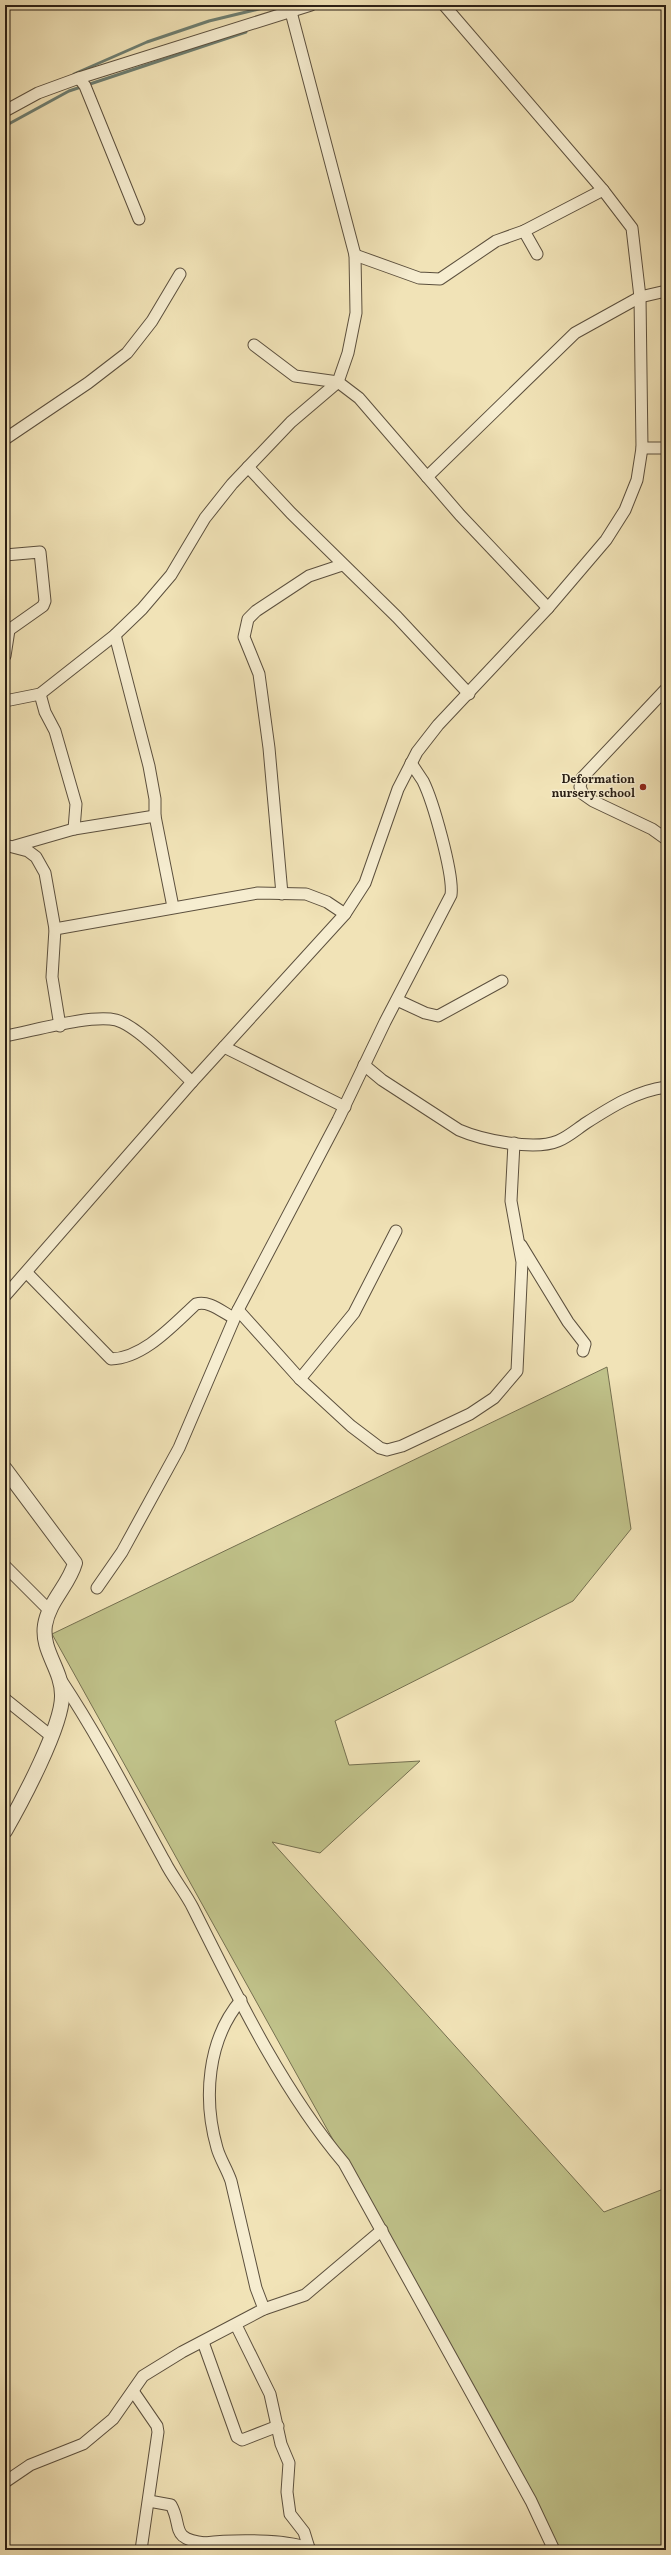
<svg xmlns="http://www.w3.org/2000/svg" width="671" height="2555" font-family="Vollkorn,serif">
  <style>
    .green { fill: #c0c28a; stroke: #757050 }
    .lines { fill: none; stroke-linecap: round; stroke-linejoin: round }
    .stream { stroke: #6e7e71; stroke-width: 3 }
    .minor-casing { stroke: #5c503e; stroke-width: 13 }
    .tertiary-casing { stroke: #5c503e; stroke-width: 16 }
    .minor { stroke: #f6edd0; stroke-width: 11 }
    .tertiary { stroke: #f6edd0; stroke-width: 14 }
    .poi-dot { fill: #8f2418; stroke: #f6edd0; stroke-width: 1.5 }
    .labels { text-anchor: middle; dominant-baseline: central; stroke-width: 3; stroke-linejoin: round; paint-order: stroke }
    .poi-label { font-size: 12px; font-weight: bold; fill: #2a1f15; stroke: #f6edd0; text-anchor: end }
  </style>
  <rect width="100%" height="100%" fill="#f1e3b7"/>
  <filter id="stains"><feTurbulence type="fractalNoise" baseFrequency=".005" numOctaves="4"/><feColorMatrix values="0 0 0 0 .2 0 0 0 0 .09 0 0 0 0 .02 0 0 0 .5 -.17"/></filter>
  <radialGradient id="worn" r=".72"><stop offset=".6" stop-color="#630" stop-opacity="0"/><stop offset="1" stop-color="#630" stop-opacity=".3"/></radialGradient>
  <!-- green -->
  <polygon class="green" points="607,1367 631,1529 573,1601 335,1721 349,1765 420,1761 320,1853 272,1842 604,2212 666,2188 666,2550 561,2550 52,1634"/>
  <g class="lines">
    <!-- stream -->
    <g class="stream">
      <polyline points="74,74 147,42 209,21 275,5"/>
      <polyline points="5,126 69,91 246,32"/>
    </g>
    <!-- minor casing -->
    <g class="minor-casing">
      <g id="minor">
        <polyline points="79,78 85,86 139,219"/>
        <polyline points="5,111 38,93 79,78 311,5"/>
        <polyline points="524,231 537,254"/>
        <polyline points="355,255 419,278 440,279 496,241 524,231 603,190"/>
        <polyline points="254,345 295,376 338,382 359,398 460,515 548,608"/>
        <polyline points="5,439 88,383 127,353 152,321 180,274"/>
        <polyline points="642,448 666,448"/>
        <polyline points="248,467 291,513 397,617 469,694"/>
        <polyline points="427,477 575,333 640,297 666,291"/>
        <polyline points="5,555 40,552 45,601 43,606 9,630 5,656"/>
        <polyline points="115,635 149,766 155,799 155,816 173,907"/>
        <polyline points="666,689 582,778 580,787 583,794 593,801 652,829 666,839"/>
        <polyline points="40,694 45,712 55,731 76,804 74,829"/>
        <polyline points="5,701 40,694 115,635 142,609 171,575 205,518 232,484 291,422 338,382 348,353 356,313 355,255 291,12"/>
        <polyline points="5,845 28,851 36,857 45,873 55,929 52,977 60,1026"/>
        <polyline points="15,846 74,829 155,816"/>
        <polyline points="282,894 269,748 259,674 244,637 248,619 256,611 309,576 342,565"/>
        <polyline points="55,929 258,893 306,894 327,902 345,914"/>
        <polyline points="397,1000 425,1013 438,1016 502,981"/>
        <path d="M 5,1036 C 33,1031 91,1014 116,1020 C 138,1026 175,1066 192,1082"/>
        <polyline points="224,1047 345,1107"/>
        <path d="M 364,1065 L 382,1080 L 459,1130 C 482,1140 534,1151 558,1141 C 568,1137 577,1129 586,1123 C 611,1107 636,1091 666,1087"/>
        <polyline points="521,1245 568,1322 585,1344 583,1351"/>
        <path d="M 27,1273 L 111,1359 C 144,1358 173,1325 196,1304 C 209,1300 222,1312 234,1318"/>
        <polyline points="5,1296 192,1082 345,914 365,883 398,789 417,752 438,725 548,608 606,540 625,510 637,480 642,448 640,297 632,228 603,190 444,5"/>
        <polyline points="238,1310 300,1379 351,1426 380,1448 387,1450 402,1446 470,1414 494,1398 517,1371 522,1262 511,1201 514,1143"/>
        <polyline points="300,1379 354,1313 396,1231"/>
        <polyline points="5,1566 49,1610"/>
        <path d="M 97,1588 L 122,1552 L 179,1448 L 238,1310 L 338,1120 L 385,1022 L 451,895 C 454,875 433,801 423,781 C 419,775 415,769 411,763"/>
        <path d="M 61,1680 C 100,1739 131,1800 165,1862 C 173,1878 185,1892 193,1908 C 236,1994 282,2090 344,2163 L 531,2501 L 554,2550"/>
        <polyline points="5,1699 51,1736"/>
        <path d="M 241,2000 C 207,2040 203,2099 217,2148 C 220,2159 227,2169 231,2181 L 256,2288 L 264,2309"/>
        <polyline points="236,2325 270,2394 281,2444 289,2463 287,2492 290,2514 304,2532 309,2548"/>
        <polyline points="203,2342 237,2437 242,2440 278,2426"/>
        <polyline points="133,2391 157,2426 158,2432 141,2550"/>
        <polyline points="5,2482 30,2465 83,2444 113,2419 143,2376 182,2352 264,2309 305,2295 382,2230"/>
        <path d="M 149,2501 L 171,2505 C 183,2526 169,2539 205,2543 L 206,2549"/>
        <path d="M 205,2543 C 227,2540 293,2538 311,2550"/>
      </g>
    </g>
    <!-- tertiary casing -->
    <g class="tertiary-casing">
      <path id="tertiary" d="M 5,1469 L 75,1563 C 69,1585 49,1601 45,1625 C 41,1651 62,1669 62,1695 C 63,1725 21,1803 5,1831"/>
    </g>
    <!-- minor -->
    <use href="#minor" class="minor"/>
    <!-- tertiary -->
    <use href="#tertiary" class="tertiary"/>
  </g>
  <!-- markers -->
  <circle class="poi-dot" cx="643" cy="787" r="4"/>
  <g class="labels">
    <!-- poi labels -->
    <g class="poi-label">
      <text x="635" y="780">Deformation<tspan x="635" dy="14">nursery school</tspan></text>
    </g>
  </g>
  <!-- margin -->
  <rect width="671" height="2555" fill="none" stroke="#f1e3b7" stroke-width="20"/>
  <rect x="6" y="6" width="659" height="2543" fill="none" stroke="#2a1f15" stroke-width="2"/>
  <rect x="10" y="10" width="651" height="2535" fill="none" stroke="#2a1f15"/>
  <rect width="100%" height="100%" filter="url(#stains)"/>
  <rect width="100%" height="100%" fill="url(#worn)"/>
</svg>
